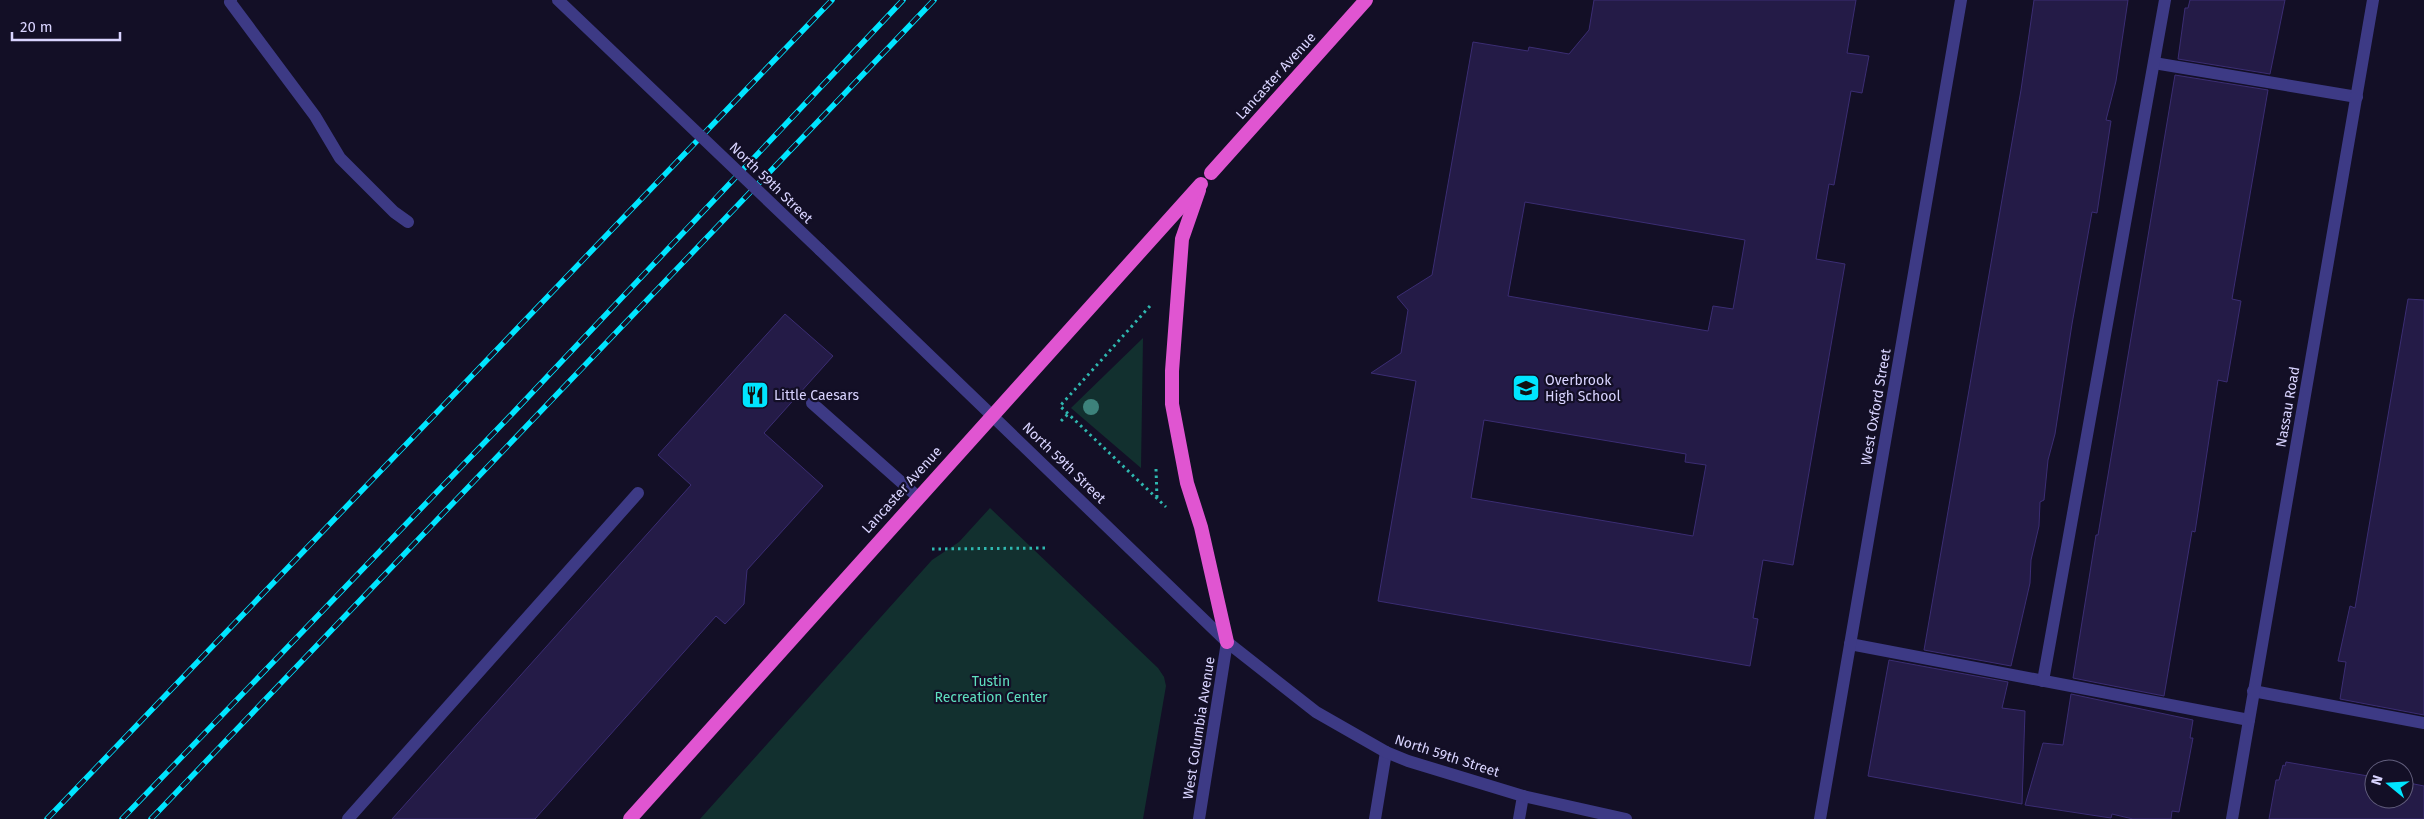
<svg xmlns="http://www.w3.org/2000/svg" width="2424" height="819" font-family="'Fira Sans',sans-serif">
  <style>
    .green { fill: #12302f }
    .building { fill: #241b47; stroke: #3b2d73; fill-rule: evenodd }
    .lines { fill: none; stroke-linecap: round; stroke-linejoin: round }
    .path { stroke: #2fb8b0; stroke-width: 3; stroke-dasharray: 2.5 4; stroke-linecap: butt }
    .service { stroke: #3d3a85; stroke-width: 12 }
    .minor { stroke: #3d3a85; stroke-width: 12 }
    .tertiary { stroke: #3d3a85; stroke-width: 12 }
    .trunk { stroke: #e055d1; stroke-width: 14 }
    .rail-casing { stroke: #00e5ff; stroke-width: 5.5 }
    .rail { stroke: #130f26; stroke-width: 4; stroke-dasharray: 11; stroke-linecap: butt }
    .tertiary-bridge { stroke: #3d3a85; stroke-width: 12 }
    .tree { fill: #3d827b }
    .labels { text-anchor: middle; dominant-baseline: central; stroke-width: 4.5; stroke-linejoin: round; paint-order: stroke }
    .street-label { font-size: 14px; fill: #d9d4ff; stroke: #130f26 }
    .poi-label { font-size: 14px; fill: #d9d4ff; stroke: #130f26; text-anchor: start }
    .park-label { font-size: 14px; fill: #5fe0c0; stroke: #130f26 }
  </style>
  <rect width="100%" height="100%" fill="#130f26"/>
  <!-- green -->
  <g class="green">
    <polygon points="1143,338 1141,468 1071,408"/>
    <polygon points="990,508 1158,668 1164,677 1166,686 1143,819 700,819 932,560 959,542"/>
  </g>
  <!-- building -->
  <g class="building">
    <path d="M 1594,0 L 1856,0 L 1847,53 L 1869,56 L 1862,93 L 1851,91 L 1834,185 L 1829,184 L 1816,259 L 1845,264 L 1793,565 L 1763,560 L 1753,618 L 1758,619 L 1750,666 L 1378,601 L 1416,381 L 1371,373 L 1401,353 L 1408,310 L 1397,297 L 1432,275 L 1473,42 L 1528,51 L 1529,47 L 1569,54 L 1589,30 ZM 1525,202 L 1745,240 L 1733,309 L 1713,306 L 1708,331 L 1508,296 ZM 1484,420 L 1686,454 L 1685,462 L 1706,465 L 1693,536 L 1471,498 Z"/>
    <polygon points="2034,0 2128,0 2116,81 2106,120 2111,121 2097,213 2092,212 2072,324 2055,434 2048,460 2044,500 2040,502 2039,526 2031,560 2030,583 2011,666 1924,650 2021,90"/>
    <polygon points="2190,0 2285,0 2270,74 2178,59 2185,8 2188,8"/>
    <polygon points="2175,75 2268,90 2232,299 2241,301 2227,382 2218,380 2195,532 2192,531 2164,696 2073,678 2096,535 2098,535"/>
    <polygon points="2408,299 2424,300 2424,715 2340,699 2346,662 2338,661 2350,606 2355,608"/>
    <polygon points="785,314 833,356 764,433 823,486 747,570 744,604 725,624 716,616 535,819 392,819 691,485 658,455"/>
    <polygon points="1889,660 2008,682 2002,708 2025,711 2022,804 1868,776"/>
    <polygon points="2071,694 2193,720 2190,738 2193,738 2179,812 2172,811 2171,819 2133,819 2112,814 2111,818 2025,805 2043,743 2063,745"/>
    <polygon points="2286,762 2374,777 2374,799 2404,799 2404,782 2424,786 2424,819 2269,819 2276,780 2279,780 2283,765 2285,766"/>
  </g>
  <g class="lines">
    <!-- path -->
    <g class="path">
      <polyline points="1150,306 1060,406 1166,507"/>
      <polyline points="1061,421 1068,414"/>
      <polyline points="1156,469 1157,498"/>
      <polyline points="932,549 1047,548"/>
    </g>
    <!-- service -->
    <g class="service">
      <polyline points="231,0 230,2 315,116 340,158 394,212 408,222"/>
      <polyline points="2154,63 2357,97"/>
      <polyline points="812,403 918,497"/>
      <polyline points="1850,644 2249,720"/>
      <polyline points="2043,681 2165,0"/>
      <polyline points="2253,691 2424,723"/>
      <polyline points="348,819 638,493"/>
      <polyline points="1375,819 1386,752"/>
    </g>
    <!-- minor -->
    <g class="minor">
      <polyline points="1199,819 1227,642"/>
      <polyline points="1519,819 1523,796"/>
      <polyline points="1820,819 1961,0"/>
      <polyline points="2232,819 2373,0"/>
    </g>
    <!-- tertiary -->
    <polyline class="tertiary" points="820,250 1227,642 1316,712 1386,752 1408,761 1523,796 1626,819"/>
    <!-- trunk -->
    <g class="trunk">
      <polyline points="1211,173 1366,0"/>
      <polyline points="1199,190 1182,239 1172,371 1172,404 1187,483 1201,527 1227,642"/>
      <polyline points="630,819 1201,184"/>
    </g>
    <!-- rail casing -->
    <g class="rail-casing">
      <g id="rail">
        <polyline points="47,819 832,0"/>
        <polyline points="122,819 512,414 903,0"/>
        <polyline points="151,819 934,0"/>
      </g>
    </g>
    <!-- rail -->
    <use href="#rail" class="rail"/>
    <!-- tertiary-bridge -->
    <polyline class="tertiary-bridge" points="558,0 820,250"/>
  </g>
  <!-- trees -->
  <circle class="tree" cx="1091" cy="407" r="8"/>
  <!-- icons -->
  <defs>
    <g id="school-square" transform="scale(1.4375)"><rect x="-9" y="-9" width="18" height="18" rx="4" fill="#00e5ff" stroke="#130f26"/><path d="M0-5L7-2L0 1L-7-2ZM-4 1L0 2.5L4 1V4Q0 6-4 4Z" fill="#111"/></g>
    <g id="restaurant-square" transform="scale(1.4375)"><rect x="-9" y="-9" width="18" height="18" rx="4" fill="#00e5ff" stroke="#130f26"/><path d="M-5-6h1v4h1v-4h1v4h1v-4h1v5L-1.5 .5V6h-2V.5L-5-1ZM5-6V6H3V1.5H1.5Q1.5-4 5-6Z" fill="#111"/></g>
  </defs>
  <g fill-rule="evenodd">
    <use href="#school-square" x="1526" y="388"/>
    <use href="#restaurant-square" x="755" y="395"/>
  </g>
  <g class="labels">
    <!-- street labels -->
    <g class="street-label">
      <text transform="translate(1276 76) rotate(-48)">Lancaster Avenue</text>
      <text transform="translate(771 183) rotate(44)">North 59th Street</text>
      <text transform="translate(1876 407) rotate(-80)">West Oxford Street</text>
      <text transform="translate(2288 407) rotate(-80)">Nassau Road</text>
      <text transform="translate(1064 463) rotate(44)">North 59th Street</text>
      <text transform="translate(902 490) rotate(-48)">Lancaster Avenue</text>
      <text transform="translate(1199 728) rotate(-81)">West Columbia Avenue</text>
      <text transform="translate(1447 756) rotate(18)">North 59th Street</text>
    </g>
    <!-- poi labels -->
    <g class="poi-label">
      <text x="1545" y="380">Overbrook<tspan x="1545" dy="16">High School</tspan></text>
      <text x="774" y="395">Little Caesars</text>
    </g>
    <!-- park labels -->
    <g class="park-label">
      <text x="991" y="681">Tustin<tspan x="991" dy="16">Recreation Center</tspan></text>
    </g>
  </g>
  <!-- north arrow -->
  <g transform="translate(2389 784) rotate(288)"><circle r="24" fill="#130f26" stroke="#625e7d"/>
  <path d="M0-4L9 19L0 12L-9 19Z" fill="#00e5ff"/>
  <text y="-8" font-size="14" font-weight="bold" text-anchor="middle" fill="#d9d4ff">N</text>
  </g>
  <!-- scale -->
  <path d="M12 32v8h108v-8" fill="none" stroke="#d9d4ff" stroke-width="2.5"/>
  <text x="20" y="32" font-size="15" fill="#d9d4ff" stroke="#130f26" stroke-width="4" paint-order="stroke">20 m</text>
</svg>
